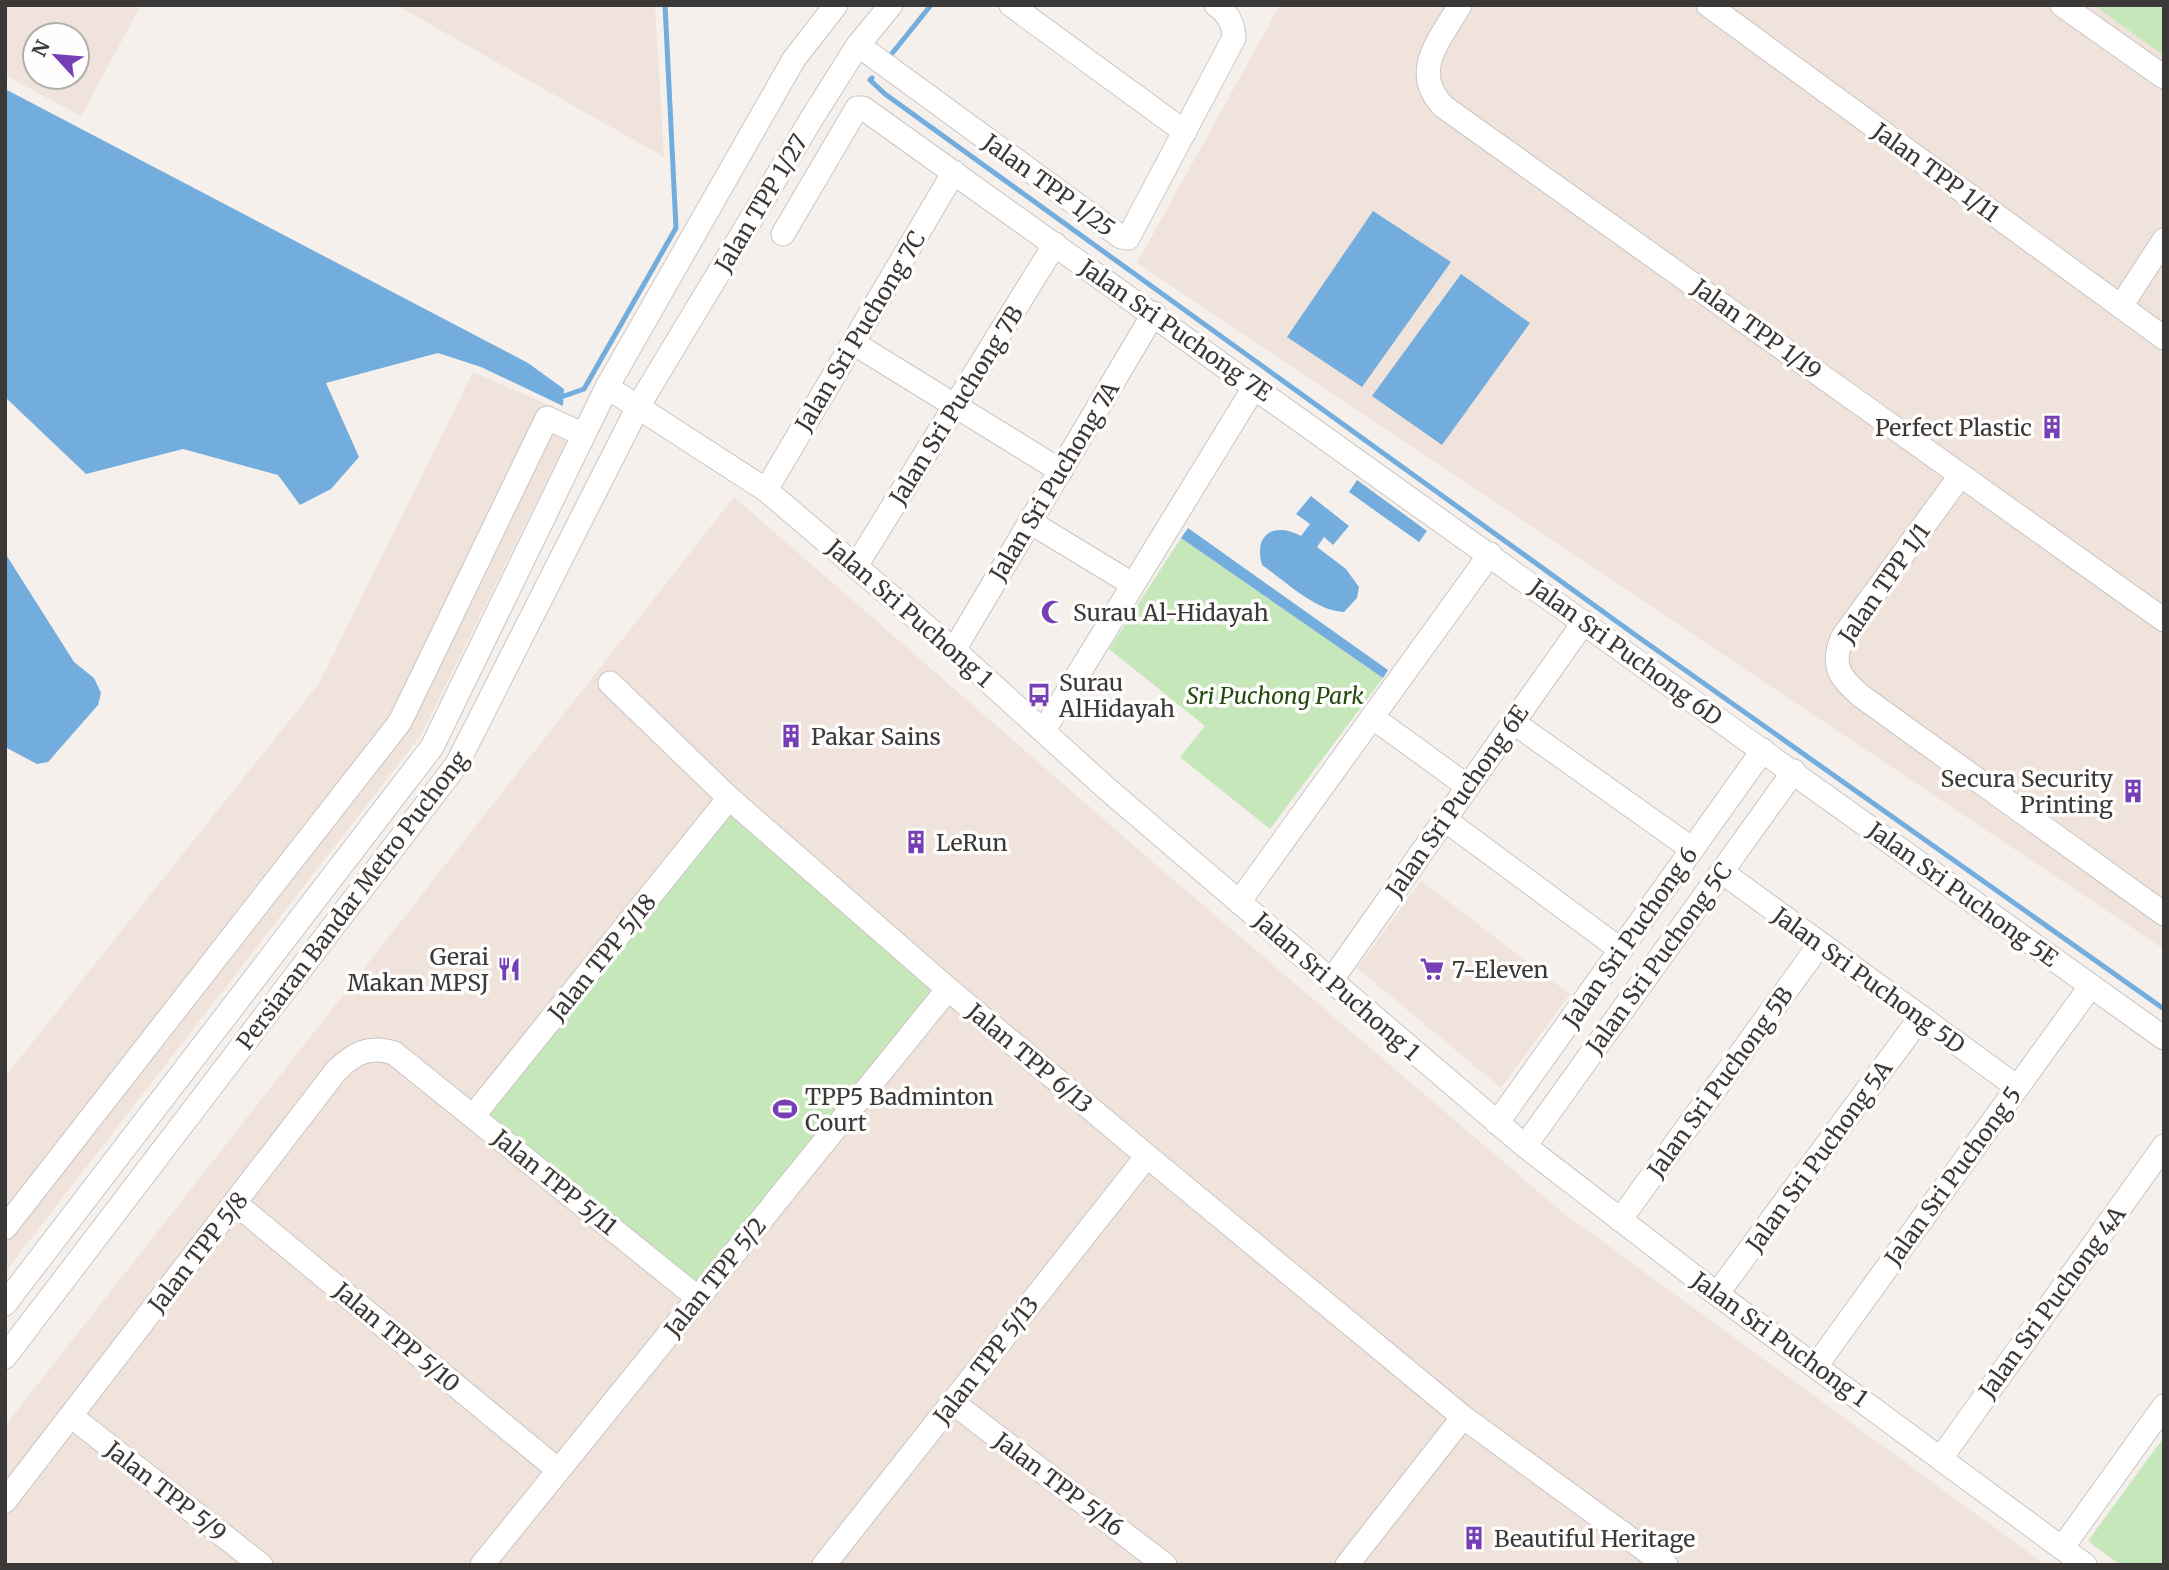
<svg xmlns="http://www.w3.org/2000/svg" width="2169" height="1570" font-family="Merriweather,serif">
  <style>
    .built { fill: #efe3db; fill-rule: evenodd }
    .green { fill: #c6e7b9 }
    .water { fill: #73addd }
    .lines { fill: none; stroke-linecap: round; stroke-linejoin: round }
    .stream { stroke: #73addd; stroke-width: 5 }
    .minor-casing { stroke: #cac5c2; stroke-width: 25 }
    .minor { stroke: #fff; stroke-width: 23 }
    .labels { text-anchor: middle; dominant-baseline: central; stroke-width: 7; stroke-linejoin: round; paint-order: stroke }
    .street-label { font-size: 23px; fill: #3b3938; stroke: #fffefd }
    .poi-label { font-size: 23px; fill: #3b3938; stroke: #fffefd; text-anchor: start }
    .park-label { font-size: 23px; font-style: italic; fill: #234a0f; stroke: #fffefd }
  </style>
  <rect width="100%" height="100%" fill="#f5f0ec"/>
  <!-- built -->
  <g class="built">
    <path d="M 5,5 L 141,5 L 81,116 L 5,75 ZM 35,35 L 77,35 L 77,77 L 35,77 Z"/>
    <polygon points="396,5 655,5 664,157"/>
    <polygon points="1280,5 2164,5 2164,949 1137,263"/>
    <polygon points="473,372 578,418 421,735 5,1272 5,1077 320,682"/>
    <polygon points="734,497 1155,864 1562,1212 2046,1565 5,1565 5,1426"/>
    <polygon points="1421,881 1570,994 1501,1088 1357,968"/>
  </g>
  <!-- green -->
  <g class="green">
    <polygon points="2094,5 2164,5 2164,56"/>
    <polygon points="1181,538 1383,678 1270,829 1180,757 1205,726 1109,649"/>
    <polygon points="730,815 934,990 696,1285 489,1114"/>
    <polygon points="2164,1437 2164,1565 2120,1565 2088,1541"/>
  </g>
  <!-- water -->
  <g class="water">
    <polygon points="5,89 528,363 564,389 563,406 481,367 438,353 326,383 359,457 331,489 300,505 278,475 183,449 86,474 5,397"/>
    <polygon points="1373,211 1451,262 1362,387 1287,337"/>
    <polygon points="1461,274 1530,323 1442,445 1372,396"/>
    <polygon points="1357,480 1427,531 1419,542 1349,492"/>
    <path d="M 1311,496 L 1349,526 L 1333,545 L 1324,537 L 1317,547 L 1346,569 L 1359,587 L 1357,598 L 1344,612 C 1315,611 1285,581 1262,565 C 1253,533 1275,522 1301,536 L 1310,524 L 1296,514 Z"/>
    <polygon points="1188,528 1388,670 1383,678 1181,538"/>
    <polygon points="5,553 74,662 94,678 101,693 98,705 48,762 37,764 5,747"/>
  </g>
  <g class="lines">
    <!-- stream -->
    <g class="stream">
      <polyline points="890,56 931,5"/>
      <polyline points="872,78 870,80 885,94 1634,634 2164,1009"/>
      <polyline points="564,396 584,389 676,228 665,5"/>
    </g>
    <!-- minor casing -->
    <g class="minor-casing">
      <g id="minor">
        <polyline points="1011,5 1185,132"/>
        <path d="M 1460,5 C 1440,40 1409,72 1444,107 L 2164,620"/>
        <polyline points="1708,5 2164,338"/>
        <polyline points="2062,5 2164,77"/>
        <path d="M 858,45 L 1121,237 L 1128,238 L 1234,38 C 1233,22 1229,15 1216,5"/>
        <polyline points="783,234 857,108 863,108 2164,1038"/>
        <polyline points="2121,306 2164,240"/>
        <polyline points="855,344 1061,471"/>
        <polyline points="607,387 766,490 954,650 1106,788 1525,1146 1717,1294 2085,1565"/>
        <path d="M 1960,476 L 1842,638 C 1831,666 1839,677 1861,696 L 2164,914"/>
        <polyline points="766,490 954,172"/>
        <polyline points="1030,522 1132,584"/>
        <polyline points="856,566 1055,244"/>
        <polyline points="954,650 1154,313"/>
        <polyline points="610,683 729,798 948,989 1147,1156 1463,1417 1666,1565"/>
        <polyline points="1372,717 1467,786"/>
        <polyline points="1513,722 1692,849"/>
        <polyline points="1044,730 1255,386"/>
        <polyline points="1444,819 1621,950"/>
        <polyline points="1722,872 2017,1087"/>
        <polyline points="1239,902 1490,554"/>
        <polyline points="1331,981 1584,622"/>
        <polyline points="474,1115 729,798"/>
        <polyline points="1497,1123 1763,750"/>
        <polyline points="1525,1146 1794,771"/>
        <polyline points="235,1203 558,1470"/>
        <polyline points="1620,1220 1820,944"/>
        <polyline points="5,1228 400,722 547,418 582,434"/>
        <polyline points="1717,1294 1920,1018"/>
        <polyline points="5,1304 432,747 607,387 794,59 836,5"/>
        <polyline points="5,1357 457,764 639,405 815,113 858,45 891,5"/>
        <polyline points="1816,1366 2090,987"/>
        <polyline points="952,1402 1165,1565"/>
        <polyline points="71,1416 261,1565"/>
        <polyline points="1941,1458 2164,1146"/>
        <path d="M 5,1501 L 336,1071 C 354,1053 369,1045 394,1053 L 698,1298"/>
        <polyline points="2062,1548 2164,1406"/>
        <polyline points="482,1565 948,989"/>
        <polyline points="824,1565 1147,1156"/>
        <polyline points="1347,1565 1463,1417"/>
      </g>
    </g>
    <!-- minor -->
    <use href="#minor" class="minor"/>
  </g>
  <!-- icons -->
  <defs>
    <g id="building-bare" transform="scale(1.89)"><path d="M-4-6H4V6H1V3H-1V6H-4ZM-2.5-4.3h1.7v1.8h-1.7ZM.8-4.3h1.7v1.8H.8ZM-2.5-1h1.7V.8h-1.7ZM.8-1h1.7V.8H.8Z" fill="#773fb5" stroke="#fffefd" stroke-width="2.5" paint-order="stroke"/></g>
    <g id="mosque-bare" transform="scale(1.89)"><path d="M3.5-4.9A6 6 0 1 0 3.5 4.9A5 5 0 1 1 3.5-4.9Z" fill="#773fb5" stroke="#fffefd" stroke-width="2.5" paint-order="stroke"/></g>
    <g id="bus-bare" transform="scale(1.89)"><path d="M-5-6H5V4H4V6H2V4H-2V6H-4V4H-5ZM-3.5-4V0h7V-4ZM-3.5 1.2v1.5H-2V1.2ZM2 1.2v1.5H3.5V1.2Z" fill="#773fb5" stroke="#fffefd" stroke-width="2.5" paint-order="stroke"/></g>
    <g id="restaurant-bare" transform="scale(1.89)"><path d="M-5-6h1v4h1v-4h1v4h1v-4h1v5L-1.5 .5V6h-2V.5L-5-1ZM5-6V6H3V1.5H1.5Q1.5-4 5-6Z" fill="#773fb5" stroke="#fffefd" stroke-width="2.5" paint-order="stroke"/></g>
    <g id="supermarket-bare" transform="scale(1.89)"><path d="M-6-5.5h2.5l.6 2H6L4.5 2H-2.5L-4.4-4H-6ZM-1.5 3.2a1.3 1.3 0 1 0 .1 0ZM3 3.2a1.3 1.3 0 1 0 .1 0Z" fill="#773fb5" stroke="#fffefd" stroke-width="2.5" paint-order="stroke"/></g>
    <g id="stadium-bare" transform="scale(1.89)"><path d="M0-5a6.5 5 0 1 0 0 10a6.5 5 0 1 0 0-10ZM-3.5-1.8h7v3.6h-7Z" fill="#773fb5" stroke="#fffefd" stroke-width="2.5" paint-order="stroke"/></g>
  </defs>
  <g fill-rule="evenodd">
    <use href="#building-bare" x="2052" y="427"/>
    <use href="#mosque-bare" x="1053" y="612"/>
    <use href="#bus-bare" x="1039" y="695"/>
    <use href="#building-bare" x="791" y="736"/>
    <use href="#building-bare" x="2133" y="791"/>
    <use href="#building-bare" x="916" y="842"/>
    <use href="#restaurant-bare" x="509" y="969"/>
    <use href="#supermarket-bare" x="1432" y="969"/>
    <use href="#stadium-bare" x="785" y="1109"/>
    <use href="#building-bare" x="1474" y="1538"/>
  </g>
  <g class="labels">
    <!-- street labels -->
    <g class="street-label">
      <text transform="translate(1936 172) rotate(36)">Jalan TPP 1/11</text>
      <text transform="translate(1049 185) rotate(36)">Jalan TPP 1/25</text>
      <text transform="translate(761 203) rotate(-59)">Jalan TPP 1/27</text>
      <text transform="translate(1757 329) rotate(36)">Jalan TPP 1/19</text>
      <text transform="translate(1176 330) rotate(35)">Jalan Sri Puchong 7E</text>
      <text transform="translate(860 331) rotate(-59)">Jalan Sri Puchong 7C</text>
      <text transform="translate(956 405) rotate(-58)">Jalan Sri Puchong 7B</text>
      <text transform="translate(1054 481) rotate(-59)">Jalan Sri Puchong 7A</text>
      <text transform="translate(1884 583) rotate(-55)">Jalan TPP 1/1</text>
      <text transform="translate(910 613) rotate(41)">Jalan Sri Puchong 1</text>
      <text transform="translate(1626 652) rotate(36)">Jalan Sri Puchong 6D</text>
      <text transform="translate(1457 801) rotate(-55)">Jalan Sri Puchong 6E</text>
      <text transform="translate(1963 894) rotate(36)">Jalan Sri Puchong 5E</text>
      <text transform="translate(352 900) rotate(-53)">Persiaran Bandar Metro Puchong</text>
      <text transform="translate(1630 937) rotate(-55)">Jalan Sri Puchong 6</text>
      <text transform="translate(602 957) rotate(-51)">Jalan TPP 5/18</text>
      <text transform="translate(1659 958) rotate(-54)">Jalan Sri Puchong 5C</text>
      <text transform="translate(1869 980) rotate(36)">Jalan Sri Puchong 5D</text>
      <text transform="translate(1337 986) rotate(41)">Jalan Sri Puchong 1</text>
      <text transform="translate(1030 1058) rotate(40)">Jalan TPP 6/13</text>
      <text transform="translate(1720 1082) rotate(-54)">Jalan Sri Puchong 5B</text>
      <text transform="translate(1819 1156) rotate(-54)">Jalan Sri Puchong 5A</text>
      <text transform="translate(1953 1176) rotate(-54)">Jalan Sri Puchong 5</text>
      <text transform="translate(555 1182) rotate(39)">Jalan TPP 5/11</text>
      <text transform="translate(198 1252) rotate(-52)">Jalan TPP 5/8</text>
      <text transform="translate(715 1277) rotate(-51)">Jalan TPP 5/2</text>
      <text transform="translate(2052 1302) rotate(-54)">Jalan Sri Puchong 4A</text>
      <text transform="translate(397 1337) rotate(40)">Jalan TPP 5/10</text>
      <text transform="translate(1780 1339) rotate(36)">Jalan Sri Puchong 1</text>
      <text transform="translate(986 1360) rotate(-52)">Jalan TPP 5/13</text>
      <text transform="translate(1059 1484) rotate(37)">Jalan TPP 5/16</text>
      <text transform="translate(166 1491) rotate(38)">Jalan TPP 5/9</text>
    </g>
    <!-- poi labels -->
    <g class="poi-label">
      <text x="2032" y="427" text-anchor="end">Perfect Plastic</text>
      <text x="1073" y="612">Surau Al-Hidayah</text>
      <text x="1059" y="682">Surau<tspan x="1059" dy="26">AlHidayah</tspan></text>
      <text x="811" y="736">Pakar Sains</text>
      <text x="2113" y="778" text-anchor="end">Secura Security<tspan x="2113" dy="26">Printing</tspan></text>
      <text x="936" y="842">LeRun</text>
      <text x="489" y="956" text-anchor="end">Gerai<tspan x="489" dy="26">Makan MPSJ</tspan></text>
      <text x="1452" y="969">7-Eleven</text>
      <text x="805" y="1096">TPP5 Badminton<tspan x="805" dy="26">Court</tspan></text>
      <text x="1494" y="1538">Beautiful Heritage</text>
    </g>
    <!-- park labels -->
    <g class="park-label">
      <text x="1275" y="695">Sri Puchong Park</text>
    </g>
  </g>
  <!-- border -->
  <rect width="2169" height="1570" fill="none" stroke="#3b3938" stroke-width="14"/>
  <!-- north arrow -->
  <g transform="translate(56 56) rotate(296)"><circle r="33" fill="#fffefd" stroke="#b1afae" stroke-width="2"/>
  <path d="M0-5L12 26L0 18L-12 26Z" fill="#773fb5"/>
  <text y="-10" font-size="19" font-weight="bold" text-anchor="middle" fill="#3b3938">N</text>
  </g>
</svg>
